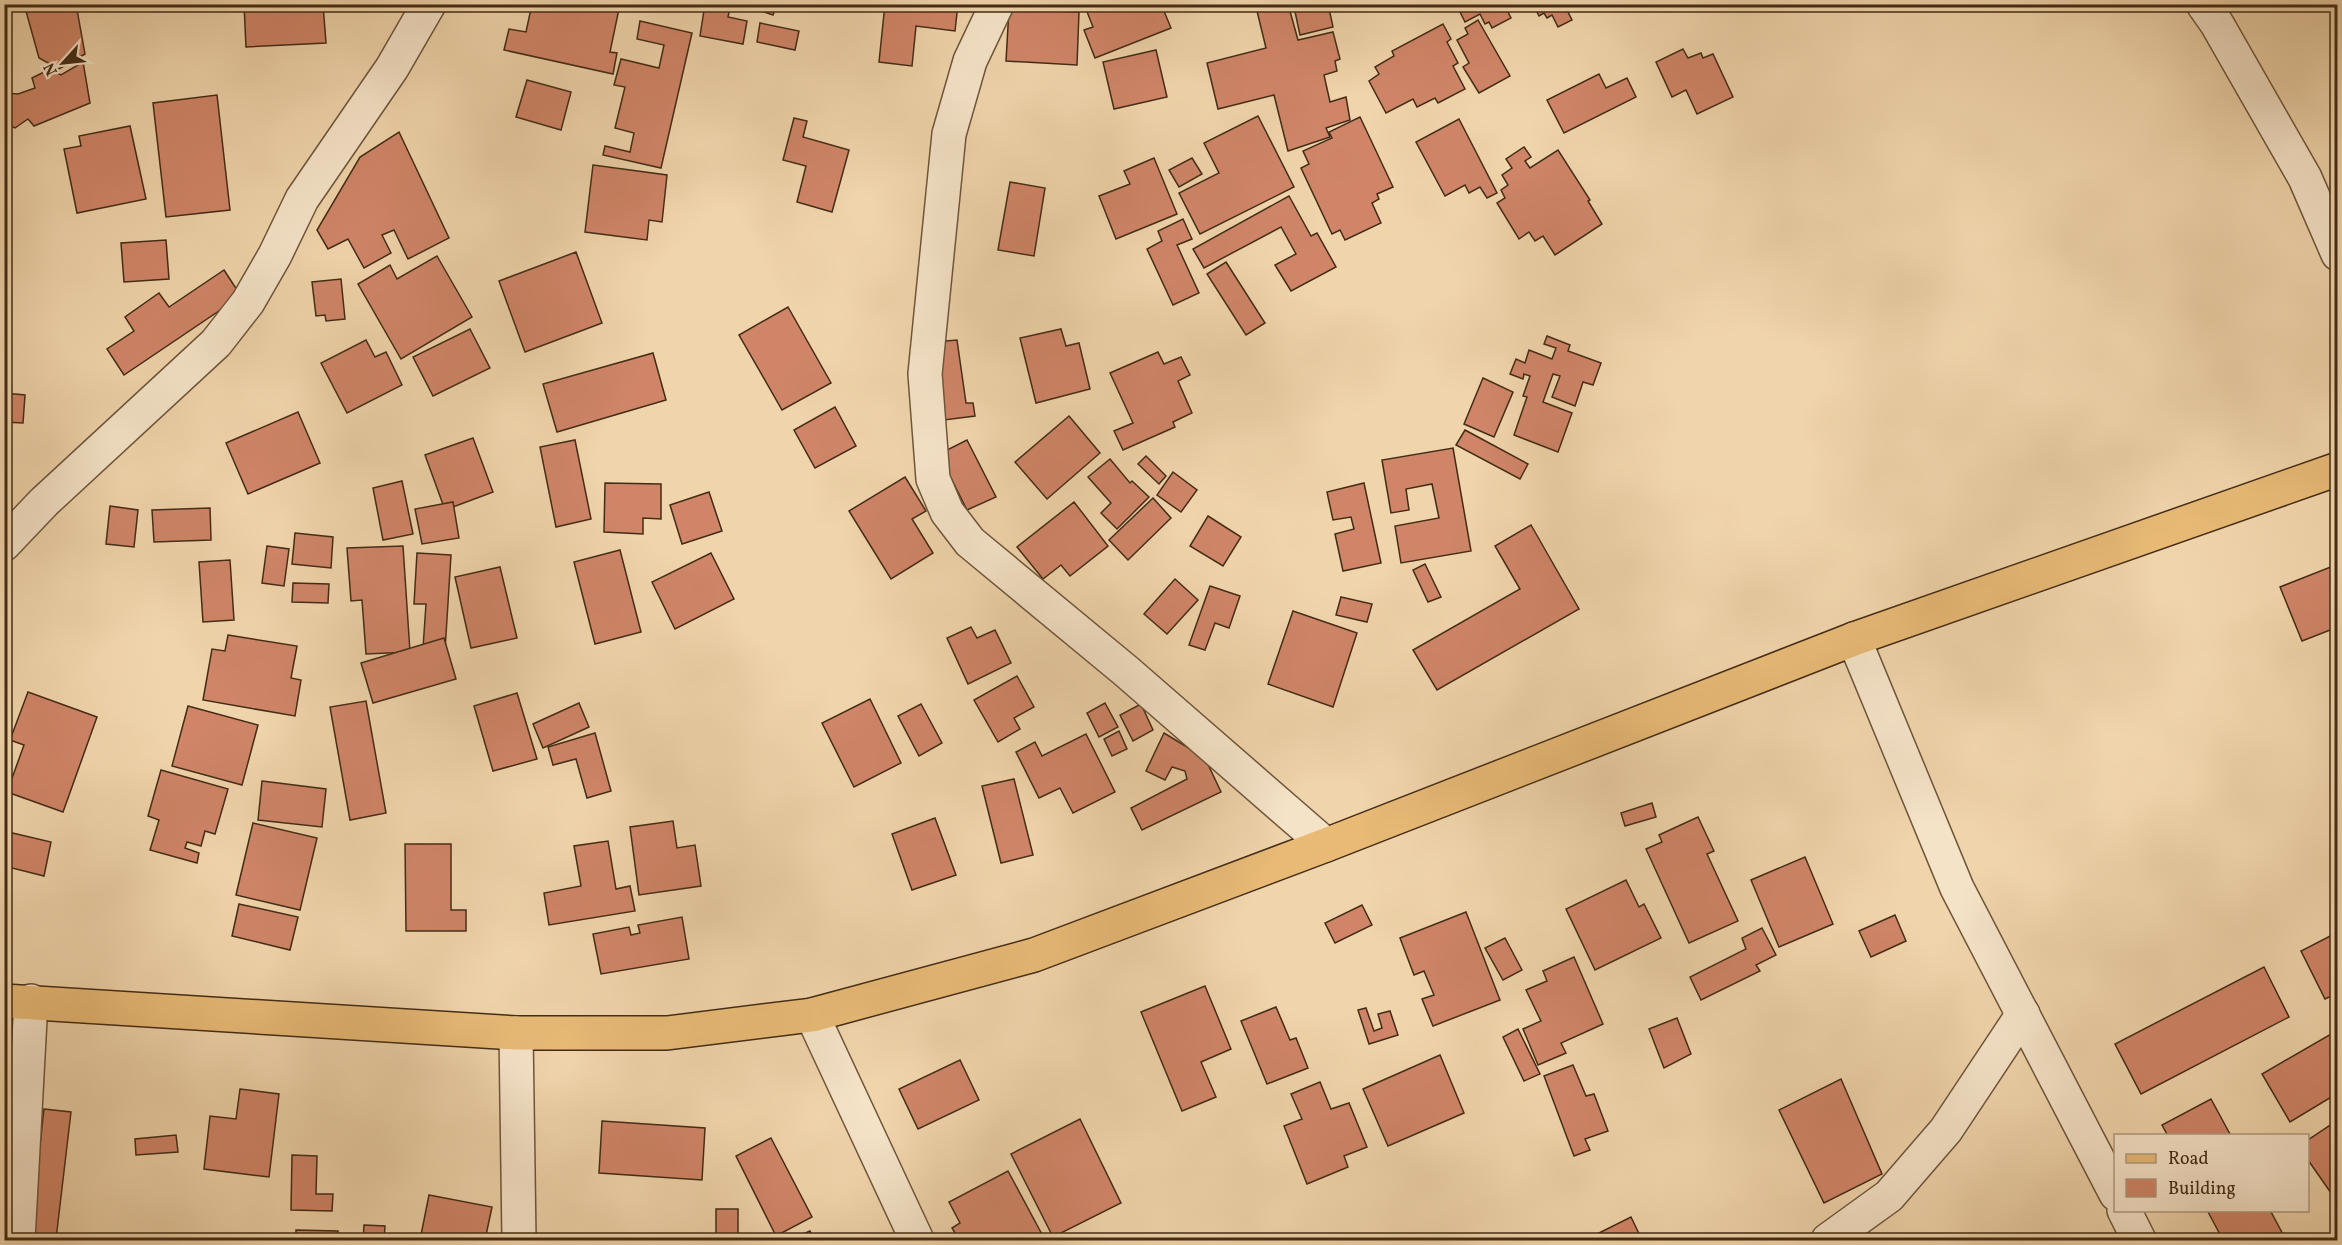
<svg xmlns="http://www.w3.org/2000/svg" width="2342" height="1245" font-family="Vollkorn,serif">
  <style>
    .building { fill: #d08568; stroke: #432c16; stroke-width: 1.5 }
    .lines { fill: none; stroke-linecap: round; stroke-linejoin: round }
    .minor-casing { stroke: #6e563b; stroke-width: 36 }
    .major-casing { stroke: #432c16; stroke-width: 36 }
    .minor { stroke: #f5e3c8; stroke-width: 33 }
    .major { stroke: #e8ba76; stroke-width: 33 }
  </style>
  <rect width="100%" height="100%" fill="#f0d4ab"/>
  <filter id="stains"><feTurbulence type="fractalNoise" baseFrequency=".00333" numOctaves="4"/><feColorMatrix values="0 0 0 0 .2 0 0 0 0 .09 0 0 0 0 .02 0 0 0 .5 -.17"/></filter>
  <radialGradient id="worn" r=".72"><stop offset=".6" stop-color="#630" stop-opacity="0"/><stop offset="1" stop-color="#630" stop-opacity=".3"/></radialGradient>
  <!-- building -->
  <g class="building">
    <polygon points="24,4 76,4 85,54 59,69 39,58"/>
    <polygon points="244,4 323,4 326,43 246,47"/>
    <polygon points="532,4 620,4 610,52 617,53 613,74 504,50 509,29 526,32"/>
    <polygon points="705,4 731,4 728,17 747,21 743,44 700,36"/>
    <polygon points="750,4 777,4 773,15 749,7"/>
    <polygon points="885,4 958,4 955,31 916,26 912,66 879,62"/>
    <polygon points="1084,4 1161,4 1171,28 1095,58 1084,30 1093,27"/>
    <polygon points="1288,4 1298,40 1333,32 1340,59 1335,61 1337,71 1324,75 1330,102 1346,97 1350,120 1326,128 1330,137 1288,151 1274,95 1218,109 1207,63 1266,48 1257,11"/>
    <polygon points="1296,4 1328,4 1333,27 1300,35 1294,7 1296,7"/>
    <polygon points="1456,4 1504,4 1511,18 1492,28 1489,22 1485,24 1480,14 1465,22"/>
    <polygon points="1533,4 1573,4 1566,8 1572,20 1558,27 1552,15 1547,18 1544,13 1539,16"/>
    <polygon points="1009,9 1079,12 1077,65 1006,61"/>
    <polygon points="1478,20 1510,76 1479,93 1463,67 1469,63 1457,40 1468,34 1465,28"/>
    <polygon points="640,21 692,33 661,168 603,155 605,146 630,152 634,133 615,128 625,87 614,85 621,59 659,68 664,45 637,39"/>
    <polygon points="760,23 799,31 795,50 757,42"/>
    <polygon points="1443,24 1451,39 1447,42 1458,63 1453,66 1465,89 1438,103 1435,98 1417,107 1413,99 1386,113 1369,81 1379,74 1375,67 1394,56 1392,51"/>
    <polygon points="1683,49 1688,58 1701,53 1703,58 1713,54 1733,97 1697,114 1686,90 1672,97 1656,62"/>
    <polygon points="1156,50 1167,97 1114,109 1103,62"/>
    <polygon points="83,62 90,103 34,126 28,119 15,128 4,123 4,93 18,94 35,88 32,78 50,69 61,75"/>
    <polygon points="1599,74 1606,88 1627,78 1636,97 1564,133 1547,100"/>
    <polygon points="527,80 571,92 561,130 516,117"/>
    <polygon points="217,95 230,210 166,217 153,103"/>
    <polygon points="1258,116 1294,187 1200,234 1179,193 1219,173 1204,143"/>
    <polygon points="1360,117 1393,187 1377,194 1379,199 1372,203 1381,223 1345,240 1340,230 1332,234 1301,168 1309,164 1303,151 1332,138 1329,132"/>
    <polygon points="794,118 807,121 803,137 849,150 832,212 797,202 806,166 783,160"/>
    <polygon points="1459,119 1497,193 1487,198 1480,187 1469,193 1465,185 1445,196 1416,142"/>
    <polygon points="130,126 146,199 77,213 64,149 81,146 79,136"/>
    <polygon points="399,132 449,238 408,259 394,230 382,235 391,253 364,268 348,239 328,249 317,230 360,157"/>
    <polygon points="1524,147 1531,157 1525,161 1530,168 1558,150 1590,200 1588,201 1602,224 1555,255 1543,236 1535,241 1529,232 1519,239 1497,203 1505,198 1501,190 1508,185 1502,175 1512,168 1506,159"/>
    <polygon points="1154,158 1177,214 1116,239 1099,196 1130,184 1124,171"/>
    <polygon points="1192,158 1202,174 1179,187 1169,170"/>
    <polygon points="593,165 667,175 662,222 649,220 647,240 585,232"/>
    <polygon points="1010,182 1045,188 1034,256 998,250"/>
    <polygon points="1289,196 1311,236 1317,233 1336,267 1291,291 1275,265 1296,254 1281,227 1204,268 1193,249"/>
    <polygon points="1183,219 1192,239 1177,245 1199,293 1173,305 1147,249 1162,241 1158,231"/>
    <polygon points="166,240 169,279 124,282 121,243"/>
    <polygon points="576,252 602,323 525,352 499,281"/>
    <polygon points="437,256 472,317 401,359 358,284 390,265 397,279"/>
    <polygon points="1226,262 1265,323 1246,335 1207,274"/>
    <polygon points="224,270 241,296 124,375 107,349 134,331 125,317 159,293 169,307"/>
    <polygon points="341,279 345,319 326,321 325,315 316,316 312,282"/>
    <polygon points="788,307 831,383 782,410 739,335"/>
    <polygon points="470,329 490,368 433,396 413,357"/>
    <polygon points="1061,329 1066,346 1079,343 1090,389 1036,403 1020,338"/>
    <polygon points="1547,336 1570,345 1568,351 1601,363 1593,385 1583,382 1575,406 1552,397 1560,376 1553,374 1543,402 1572,413 1558,452 1514,435 1527,397 1523,396 1530,376 1524,374 1523,379 1510,374 1516,359 1525,363 1529,350 1552,359 1556,348 1544,344"/>
    <polygon points="366,340 375,357 386,352 402,385 347,413 321,363"/>
    <polygon points="957,340 966,403 973,403 975,416 944,420 934,342"/>
    <polygon points="1158,352 1164,364 1181,357 1190,375 1178,381 1192,413 1173,422 1175,427 1123,450 1114,431 1133,423 1110,373"/>
    <polygon points="653,353 666,400 557,432 543,384"/>
    <polygon points="1483,378 1513,392 1494,437 1464,424"/>
    <polygon points="4,393 25,395 23,423 4,422"/>
    <polygon points="835,407 856,446 815,468 794,430"/>
    <polygon points="298,412 320,463 248,494 226,443"/>
    <polygon points="1069,416 1100,453 1047,499 1015,462"/>
    <polygon points="1465,430 1528,464 1520,479 1456,445"/>
    <polygon points="473,438 493,492 445,510 425,455"/>
    <polygon points="575,440 591,519 556,527 540,447"/>
    <polygon points="967,440 996,497 967,510 939,454"/>
    <polygon points="1453,448 1471,551 1401,563 1395,526 1439,518 1432,484 1406,489 1409,510 1391,513 1382,460"/>
    <polygon points="1146,456 1166,476 1159,484 1138,464"/>
    <polygon points="1110,459 1130,483 1132,481 1149,497 1117,529 1101,513 1111,503 1088,477"/>
    <polygon points="1173,472 1197,490 1181,512 1157,495"/>
    <polygon points="905,477 926,511 912,519 933,553 891,579 849,511"/>
    <polygon points="402,481 413,534 383,540 373,488"/>
    <polygon points="605,483 661,484 661,519 643,518 643,534 604,532"/>
    <polygon points="1364,483 1381,563 1343,571 1335,534 1354,529 1351,517 1333,520 1327,492"/>
    <polygon points="709,492 722,531 682,544 670,505"/>
    <polygon points="1153,498 1171,518 1128,560 1109,540"/>
    <polygon points="453,502 459,538 422,544 415,509"/>
    <polygon points="1074,502 1108,546 1070,576 1061,565 1043,579 1017,547"/>
    <polygon points="110,506 138,510 134,547 106,544"/>
    <polygon points="210,508 211,540 154,542 152,510"/>
    <polygon points="1208,516 1241,537 1223,566 1190,546"/>
    <polygon points="1531,525 1579,609 1437,690 1413,650 1520,589 1495,546"/>
    <polygon points="295,533 333,537 331,568 292,564"/>
    <polygon points="267,546 289,549 284,586 262,583"/>
    <polygon points="403,546 410,652 366,654 362,600 351,601 347,548"/>
    <polygon points="620,550 641,632 595,644 574,562"/>
    <polygon points="417,553 451,555 445,651 423,648 426,604 414,604"/>
    <polygon points="711,553 734,599 675,629 652,582"/>
    <polygon points="230,560 234,620 203,622 199,562"/>
    <polygon points="1425,564 1441,597 1428,602 1413,570"/>
    <polygon points="2338,564 2338,627 2302,641 2280,587"/>
    <polygon points="500,567 517,638 471,648 455,577"/>
    <polygon points="1175,579 1198,600 1167,634 1144,614"/>
    <polygon points="293,583 329,584 328,603 292,602"/>
    <polygon points="1210,586 1240,596 1229,628 1215,623 1205,650 1189,645"/>
    <polygon points="1341,597 1372,604 1367,622 1336,615"/>
    <polygon points="1293,611 1357,633 1333,707 1268,684"/>
    <polygon points="971,627 977,638 995,630 1011,663 968,684 947,638"/>
    <polygon points="228,635 297,646 291,678 301,680 295,716 203,700 212,649 225,651"/>
    <polygon points="444,638 456,679 373,703 361,663"/>
    <polygon points="1017,676 1034,707 1014,718 1020,729 998,742 974,700"/>
    <polygon points="28,692 97,717 63,812 7,792 24,745 10,740"/>
    <polygon points="517,693 537,759 493,771 474,706"/>
    <polygon points="870,699 901,763 854,787 822,723"/>
    <polygon points="366,701 386,813 350,820 330,707"/>
    <polygon points="579,703 589,727 543,748 533,724"/>
    <polygon points="1105,703 1118,727 1099,737 1087,713"/>
    <polygon points="921,704 942,743 919,756 898,716"/>
    <polygon points="1141,704 1153,730 1133,741 1120,715"/>
    <polygon points="188,706 258,725 242,785 172,766"/>
    <polygon points="1119,731 1127,749 1112,756 1104,739"/>
    <polygon points="595,733 611,791 587,798 576,759 553,765 548,747"/>
    <polygon points="1164,733 1205,758 1221,792 1142,830 1131,808 1187,779 1185,771 1172,767 1165,780 1146,771"/>
    <polygon points="1086,734 1115,792 1073,813 1060,788 1039,798 1016,752 1035,742 1042,756"/>
    <polygon points="161,770 228,789 215,834 205,831 201,846 187,842 185,848 199,853 197,863 150,850 159,820 148,816"/>
    <polygon points="1014,779 1033,855 1001,863 982,786"/>
    <polygon points="262,781 326,789 322,827 258,820"/>
    <polygon points="1652,803 1656,817 1625,826 1621,813"/>
    <polygon points="1698,817 1714,851 1707,854 1738,921 1689,943 1646,849 1662,842 1659,835"/>
    <polygon points="935,818 956,875 912,890 892,834"/>
    <polygon points="673,821 677,848 695,845 701,886 639,895 630,827"/>
    <polygon points="253,823 317,838 300,910 236,895"/>
    <polygon points="4,831 51,842 44,876 4,866"/>
    <polygon points="608,841 616,889 630,886 635,911 549,925 544,893 581,886 574,846"/>
    <polygon points="405,844 451,844 451,910 466,910 466,931 406,931"/>
    <polygon points="1805,857 1833,924 1779,947 1751,880"/>
    <polygon points="1626,880 1639,907 1644,904 1661,938 1595,970 1566,909"/>
    <polygon points="239,904 298,917 290,950 232,936"/>
    <polygon points="1362,905 1372,925 1335,943 1325,923"/>
    <polygon points="1466,912 1500,1000 1433,1026 1422,999 1434,995 1424,971 1414,975 1400,938"/>
    <polygon points="1895,915 1906,941 1871,957 1859,931"/>
    <polygon points="682,917 689,959 601,974 593,934 629,927 631,935 640,933 638,925"/>
    <polygon points="1762,928 1776,955 1756,965 1760,971 1701,1000 1690,977 1746,949 1742,938"/>
    <polygon points="2338,932 2338,993 2325,999 2301,951"/>
    <polygon points="1505,938 1522,970 1503,980 1485,948"/>
    <polygon points="1574,957 1603,1024 1561,1043 1566,1053 1538,1065 1523,1029 1541,1021 1526,990 1547,981 1543,971"/>
    <polygon points="2264,967 2289,1017 2141,1094 2115,1044"/>
    <polygon points="1205,986 1231,1049 1201,1062 1216,1097 1182,1111 1141,1012"/>
    <polygon points="1276,1007 1290,1040 1296,1038 1308,1068 1267,1084 1241,1021"/>
    <polygon points="1366,1008 1374,1031 1382,1028 1378,1014 1390,1011 1398,1035 1369,1044 1358,1010"/>
    <polygon points="1677,1018 1691,1054 1664,1068 1649,1029"/>
    <polygon points="1518,1029 1540,1074 1524,1081 1503,1037"/>
    <polygon points="2338,1030 2338,1093 2290,1122 2262,1074"/>
    <polygon points="1440,1055 1464,1113 1388,1146 1363,1089"/>
    <polygon points="960,1060 979,1100 918,1129 899,1089"/>
    <polygon points="1573,1065 1586,1096 1594,1094 1608,1131 1585,1139 1590,1150 1574,1156 1544,1076"/>
    <polygon points="1841,1079 1882,1174 1824,1203 1779,1110"/>
    <polygon points="1320,1082 1331,1109 1349,1103 1367,1147 1344,1156 1348,1167 1307,1184 1284,1126 1302,1119 1291,1094"/>
    <polygon points="240,1089 279,1094 269,1177 204,1169 210,1116 236,1119"/>
    <polygon points="2211,1099 2231,1136 2168,1136 2162,1125"/>
    <polygon points="44,1109 71,1112 56,1239 30,1235"/>
    <polygon points="1080,1119 1121,1203 1053,1237 1011,1154"/>
    <polygon points="2338,1120 2338,1203 2308,1160 2308,1140"/>
    <polygon points="602,1121 705,1128 702,1180 599,1173"/>
    <polygon points="176,1135 178,1152 136,1155 135,1139"/>
    <polygon points="771,1138 812,1217 776,1236 736,1156"/>
    <polygon points="292,1155 317,1156 316,1194 333,1194 332,1211 291,1210"/>
    <polygon points="1008,1171 1045,1240 959,1240 952,1228 960,1223 949,1202"/>
    <polygon points="429,1195 492,1207 485,1240 420,1240"/>
    <rect x="716" y="1209" width="22" height="31"/>
    <polygon points="2207,1210 2270,1210 2286,1240 2223,1240"/>
    <polygon points="1631,1217 1642,1240 1585,1240"/>
    <polygon points="364,1225 385,1226 384,1240 363,1240"/>
    <polygon points="296,1230 338,1231 338,1240 296,1240"/>
    <polygon points="810,1231 814,1240 789,1240"/>
  </g>
  <g class="lines">
    <!-- minor casing -->
    <g class="minor-casing">
      <g id="minor">
        <polyline points="997,4 970,61 949,134 925,374 933,479 947,512 970,542 1126,671 1326,845"/>
        <polyline points="2203,4 2217,24 2305,178 2338,254"/>
        <polyline points="4,544 44,502 216,343 248,302 275,255 302,199 392,68 429,4"/>
        <polyline points="1854,639 1957,888 2116,1194"/>
        <polyline points="812,1015 917,1240"/>
        <polyline points="516,1033 519,1240"/>
        <polyline points="2124,1210 2139,1240"/>
        <polyline points="18,1240 31,1001"/>
        <polyline points="1828,1240 1889,1196 1946,1130 2023,1014"/>
      </g>
    </g>
    <!-- major casing -->
    <g class="major-casing">
      <polyline id="major" points="4,1001 516,1033 667,1033 812,1015 1034,955 1326,845 1854,639 2338,469"/>
    </g>
    <!-- minor -->
    <use href="#minor" class="minor"/>
    <!-- major -->
    <use href="#major" class="major"/>
  </g>
  <!-- margin -->
  <rect width="2342" height="1245" fill="none" stroke="#f0d4ab" stroke-width="24"/>
  <rect x="6" y="6" width="2330" height="1233" fill="none" stroke="#432c16" stroke-width="3"/>
  <rect x="12" y="12" width="2318" height="1221" fill="none" stroke="#432c16" stroke-width="1.5"/>
  <!-- legend -->
  <rect x="2114" y="1134" width="195" height="78" fill="#f5e3c8" stroke="#ae9a81" stroke-width="1.5"/>
  <rect x="2126" y="1154" width="30" height="9" fill="#e8ba76" stroke="#ae9a81" stroke-width="1.5"/>
  <text x="2168" y="1164" font-size="18" fill="#432c16">Road</text>
  <rect x="2126" y="1179" width="30" height="18" fill="#d08568" stroke="#ae9a81" stroke-width="1.5"/>
  <text x="2168" y="1194" font-size="18" fill="#432c16">Building</text>
  <!-- north arrow -->
  <g transform="translate(63 63) rotate(243)" stroke="#f5e3c8" stroke-width="4.5" paint-order="stroke">
  <path d="M0-4.5L10 22L0 15L-10 22Z" fill="#432c16"/>
  <text y="-9" font-size="16" font-weight="bold" text-anchor="middle" fill="#432c16">N</text>
  </g>
  <rect width="100%" height="100%" filter="url(#stains)"/>
  <rect width="100%" height="100%" fill="url(#worn)"/>
</svg>
